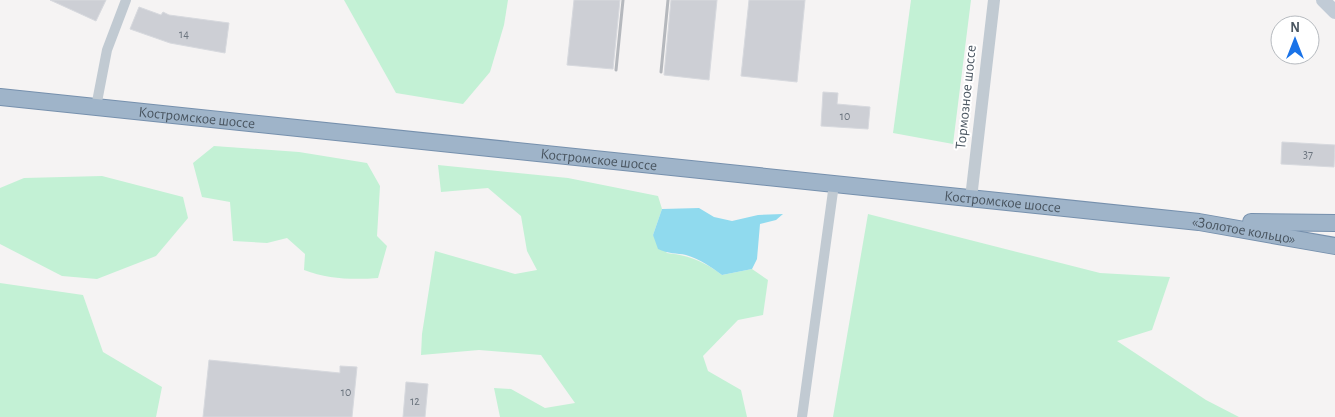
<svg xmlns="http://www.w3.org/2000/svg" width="1335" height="417" font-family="'Alegreya Sans',sans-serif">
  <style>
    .green { fill: #c3f1d5 }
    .water { fill: #90daee }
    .building { fill: #cdcfd5; stroke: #d7d9de }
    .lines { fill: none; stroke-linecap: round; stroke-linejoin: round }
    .trunk-casing { stroke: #7690ad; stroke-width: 18 }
    .minor { stroke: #c1cad2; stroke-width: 10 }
    .tertiary { stroke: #c1cad2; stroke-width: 12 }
    .secondary { stroke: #c1cbd6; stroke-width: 14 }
    .trunk { stroke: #9fb4c9; stroke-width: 16 }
    .rail { stroke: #b5b8bd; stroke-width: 3 }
    .labels { text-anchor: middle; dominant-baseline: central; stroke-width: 4; stroke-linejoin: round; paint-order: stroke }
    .number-label { font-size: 12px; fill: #6b747e }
    .street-label { font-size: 15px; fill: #4a5661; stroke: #fff }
  </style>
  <rect width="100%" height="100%" fill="#f5f3f3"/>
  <!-- green -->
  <g class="green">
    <polygon points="344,0 508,0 504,25 490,72 463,104 396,93"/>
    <polygon points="911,0 971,0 953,144 893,133"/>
    <path d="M 214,146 L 299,152 L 367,163 L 380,186 L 377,236 L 387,246 L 378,278 C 352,280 328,279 304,270 L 305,254 L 287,238 L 267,243 L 233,241 L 230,202 L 202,197 L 193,163 Z"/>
    <path d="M 438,165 L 568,178 L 658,196 L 662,209 L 653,235 L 667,253 C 691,256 703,261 722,275 L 752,269 L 768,280 L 763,315 L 738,320 L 703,356 L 708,371 L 741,390 L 747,417 L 500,417 L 494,388 L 511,389 L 545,408 L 575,403 L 541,355 L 479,350 L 421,355 L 422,334 L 435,251 L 515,274 L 537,270 L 527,251 L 521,216 L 488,188 L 441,192 Z"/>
    <polygon points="102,176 183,197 188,218 156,256 97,279 62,276 0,244 0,188 24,178"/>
    <polygon points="868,214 1100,273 1170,277 1152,330 1117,341 1206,400 1239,417 833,417"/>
    <polygon points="0,283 83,295 103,352 162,387 156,417 0,417"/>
  </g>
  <!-- water -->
  <path class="water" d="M 699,208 L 714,217 L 732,221 L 758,215 L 783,214 L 776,220 L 760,224 L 757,259 L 752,269 L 722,275 C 711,267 700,259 686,255 C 677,253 668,254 658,249 L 653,235 L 662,209 Z"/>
  <!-- building -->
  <g class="building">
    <polygon points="50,0 106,0 96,21"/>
    <polygon points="574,0 620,0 613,69 567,65"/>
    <polygon points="671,0 717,0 709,80 664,75"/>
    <polygon points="749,0 805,0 797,82 741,76"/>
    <polygon points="139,7 161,15 163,12 169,15 229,23 225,53 170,43 130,29"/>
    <polygon points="823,92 838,93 837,104 870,107 868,129 821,126"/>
    <polygon points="1282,142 1335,145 1334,167 1281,164"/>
    <polygon points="209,360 340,373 340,366 357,367 352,417 203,417"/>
    <polygon points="406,382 428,384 425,417 403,417"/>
  </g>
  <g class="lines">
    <!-- trunk casing -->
    <g class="trunk-casing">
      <g id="trunk">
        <path id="s1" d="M 0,97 L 1199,222 L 1335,246"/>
        <polyline points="1251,222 1335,223"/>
      </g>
    </g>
    <!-- minor -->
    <g class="minor">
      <polyline points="96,107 107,50 126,0"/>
      <polyline points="802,417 834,184"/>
    </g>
    <!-- tertiary -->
    <polyline class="tertiary" points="971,198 994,0"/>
    <!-- secondary -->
    <polyline class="secondary" points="1323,0 1335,12"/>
    <!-- trunk -->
    <use href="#trunk" class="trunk"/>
    <!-- rail -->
    <g class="rail">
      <polyline points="616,70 623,0"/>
      <polyline points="661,72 668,0"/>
    </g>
  </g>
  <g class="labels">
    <!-- number labels -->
    <g class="number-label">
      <text x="184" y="34">14</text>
      <text x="845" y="116">10</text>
      <text x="1308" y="154">37</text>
      <text x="346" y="392">10</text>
      <text x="415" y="401">12</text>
    </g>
    <!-- street labels -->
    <g class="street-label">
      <text transform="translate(966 97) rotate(-84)">Тормозное шоссе</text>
      <text stroke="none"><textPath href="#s1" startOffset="198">Костромское шоссе</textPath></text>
      <text stroke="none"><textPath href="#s1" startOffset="602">Костромское шоссе</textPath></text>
      <text stroke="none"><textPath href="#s1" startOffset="1008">Костромское шоссе</textPath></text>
      <text stroke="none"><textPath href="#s1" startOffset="1251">«Золотое кольцо»</textPath></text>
    </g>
  </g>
  <!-- north arrow -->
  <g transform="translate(1295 40)"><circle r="24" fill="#ffffff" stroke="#b7bbc0"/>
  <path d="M0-4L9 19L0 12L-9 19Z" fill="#1a73e8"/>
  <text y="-8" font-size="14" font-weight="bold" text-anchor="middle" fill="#4a5661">N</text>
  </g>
</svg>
